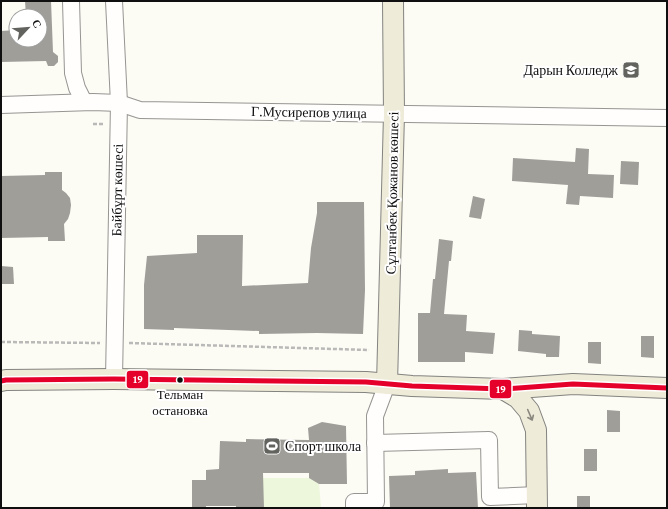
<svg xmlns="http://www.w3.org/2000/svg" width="668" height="509" font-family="'Crimson Pro',serif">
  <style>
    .pitch { fill: #ecf7dc }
    .building { fill: #9f9e99 }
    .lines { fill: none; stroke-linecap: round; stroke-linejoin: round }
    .minor-casing { stroke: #969592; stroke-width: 18 }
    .major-casing { stroke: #83837f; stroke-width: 22 }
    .path { stroke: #b9b9b8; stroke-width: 2.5; stroke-dasharray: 4 2; stroke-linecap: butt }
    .minor { stroke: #fffefd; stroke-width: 16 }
    .major { stroke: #eeebd9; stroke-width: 20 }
    .bus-1-casing { stroke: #fff; stroke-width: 8 }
    .bus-1 { stroke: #e4002b; stroke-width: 5 }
    .oneway { stroke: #8a887e }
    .bus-dot { fill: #0f0f0f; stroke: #fff; stroke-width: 1.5 }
    .labels { text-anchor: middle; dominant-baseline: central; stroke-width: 4; stroke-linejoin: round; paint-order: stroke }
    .bus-label { font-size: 13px; fill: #0f0f0f; stroke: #fff }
    .poi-label { font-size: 14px; fill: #0f0f0f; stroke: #fff; text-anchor: end }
    .street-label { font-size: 14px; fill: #0f0f0f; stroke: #fff }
    .line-badge { stroke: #fff; stroke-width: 1.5 }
    .badge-label { font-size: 11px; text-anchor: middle; font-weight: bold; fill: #fff }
  </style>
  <rect width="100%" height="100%" fill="#fcfbf4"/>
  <!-- pitch -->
  <polygon class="pitch" points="243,478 309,478 319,484 321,508 241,508"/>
  <!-- building -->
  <g class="building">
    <polygon points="25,1 51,1 53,52 58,56 58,62 54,66 48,66 46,61 1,62 1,31 16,30 16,40 40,40 40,16 26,16"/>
    <polygon points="576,148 589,149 588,174 614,175 613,198 580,196 579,205 566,204 568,185 512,181 513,158 575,162"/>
    <polygon points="621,161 639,162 638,185 620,184"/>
    <polygon points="45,172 62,172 62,190 66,193 70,198 71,205 70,213 68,219 64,224 65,241 48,241 48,237 1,238 1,176 45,175"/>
    <polygon points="473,196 485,199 481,219 469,217"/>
    <polygon points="317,202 364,202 365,290 363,334 317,333 259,334 259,331 174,328 174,330 144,329 144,285 147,256 197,253 197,235 243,235 242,286 308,283 311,248 317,213"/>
    <polygon points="439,239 453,241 451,261 449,261 444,314 467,315 466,331 495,333 493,354 465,352 465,362 418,362 418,313 430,313 433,279 435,279"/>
    <polygon points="1,266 13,267 14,284 1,284"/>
    <polygon points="519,330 532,331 532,334 560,336 559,357 546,357 546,354 518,351"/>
    <polygon points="641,336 654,336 654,358 641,357"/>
    <polygon points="588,342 601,342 601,364 588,363"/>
    <polygon points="607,410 620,411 620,432 607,432"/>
    <polygon points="322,422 346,426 347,484 319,484 309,478 309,473 263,473 264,508 236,508 236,506 206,506 206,508 192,508 192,480 206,480 206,470 219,469 220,441 246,442 246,439 309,440 308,428"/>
    <rect x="584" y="449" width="13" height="22"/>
    <polygon points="448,469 448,473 476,472 478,508 390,508 389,476 415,475 415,471"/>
    <rect x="577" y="496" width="13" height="12"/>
  </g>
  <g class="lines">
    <!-- minor casing -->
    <g class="minor-casing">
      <g id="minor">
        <polyline points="71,1 73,73 77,88 84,102"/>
        <polyline points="114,1 119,103 114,379"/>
        <polyline points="1,105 93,102 119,103 140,110 667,118"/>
        <polyline points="375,443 489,440 490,497 537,495"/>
        <polyline points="354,508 354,502 376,502 375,416 387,384"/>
      </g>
    </g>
    <!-- major casing -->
    <g class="major-casing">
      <g id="major">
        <polyline points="1,381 6,380 114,379 366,382 412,386 503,389 573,384 667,388"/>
        <polyline points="387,384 394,114 393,1"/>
        <polyline points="503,389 518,398 529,411 536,430 537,508"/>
      </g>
    </g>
    <!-- path -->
    <g class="path">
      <polyline points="93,124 105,124"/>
      <polyline points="1,342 100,343"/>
      <polyline points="129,343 369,350"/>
    </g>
    <!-- minor -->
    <use href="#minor" class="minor"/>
    <!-- major -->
    <use href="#major" class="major"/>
    <!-- bus-1 casing -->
    <g class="bus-1-casing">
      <polyline id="bus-1" points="1,381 6,380 114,379 366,382 412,386 503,389 573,384 667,388"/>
    </g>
    <!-- bus-1 -->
    <use href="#bus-1" class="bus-1"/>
  </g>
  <!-- one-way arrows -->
  <defs><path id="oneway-shaft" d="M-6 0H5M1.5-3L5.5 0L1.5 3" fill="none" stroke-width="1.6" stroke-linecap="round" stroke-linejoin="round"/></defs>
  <use class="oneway" href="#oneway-shaft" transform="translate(530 415) rotate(67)"/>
  <!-- icons -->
  <defs>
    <g id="university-square" transform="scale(0.9)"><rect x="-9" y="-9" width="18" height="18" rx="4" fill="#62625f" stroke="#fff"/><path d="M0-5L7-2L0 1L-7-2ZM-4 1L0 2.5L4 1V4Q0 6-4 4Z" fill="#fff"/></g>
    <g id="stadium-square" transform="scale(0.9)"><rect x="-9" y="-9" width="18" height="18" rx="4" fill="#62625f" stroke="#fff"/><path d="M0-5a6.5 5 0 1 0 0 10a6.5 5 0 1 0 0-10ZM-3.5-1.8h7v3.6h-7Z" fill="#fff"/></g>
  </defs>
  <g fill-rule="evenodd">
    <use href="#university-square" x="631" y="70"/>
    <use href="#stadium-square" x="272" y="446"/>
  </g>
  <!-- markers -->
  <circle class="bus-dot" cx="180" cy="380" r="3.5"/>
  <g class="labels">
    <!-- bus labels -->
    <g class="bus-label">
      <text x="180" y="394">Тельман<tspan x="180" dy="16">остановка</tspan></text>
    </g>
    <!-- poi labels -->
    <g class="poi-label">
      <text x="618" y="70">Дарын Колледж</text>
      <text x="285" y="446" text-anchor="start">Спорт школа</text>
    </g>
    <!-- street labels -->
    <g class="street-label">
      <text transform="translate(309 112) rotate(1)">Г.Мусирепов улица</text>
      <text transform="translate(117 190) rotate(-89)">Байбұрт көшесі</text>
      <text transform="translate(392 193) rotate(-89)">Сұлтанбек Қожанов көшесі</text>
    </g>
  </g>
  <g class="line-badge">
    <rect x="126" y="370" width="23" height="19" rx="4" fill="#e4002b"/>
    <rect x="489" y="379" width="23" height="20" rx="4" fill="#e4002b"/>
  </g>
  <g class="badge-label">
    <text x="138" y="383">19</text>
    <text x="501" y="393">19</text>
  </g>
  <!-- border -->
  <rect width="668" height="509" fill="none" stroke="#0f0f0f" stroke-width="4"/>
  <!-- north arrow -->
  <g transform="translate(28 28) rotate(64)"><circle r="19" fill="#ffffff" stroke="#9f9f9f"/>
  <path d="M0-3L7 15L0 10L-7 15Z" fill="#62625f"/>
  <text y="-6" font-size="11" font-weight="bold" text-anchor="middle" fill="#0f0f0f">С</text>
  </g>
</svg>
